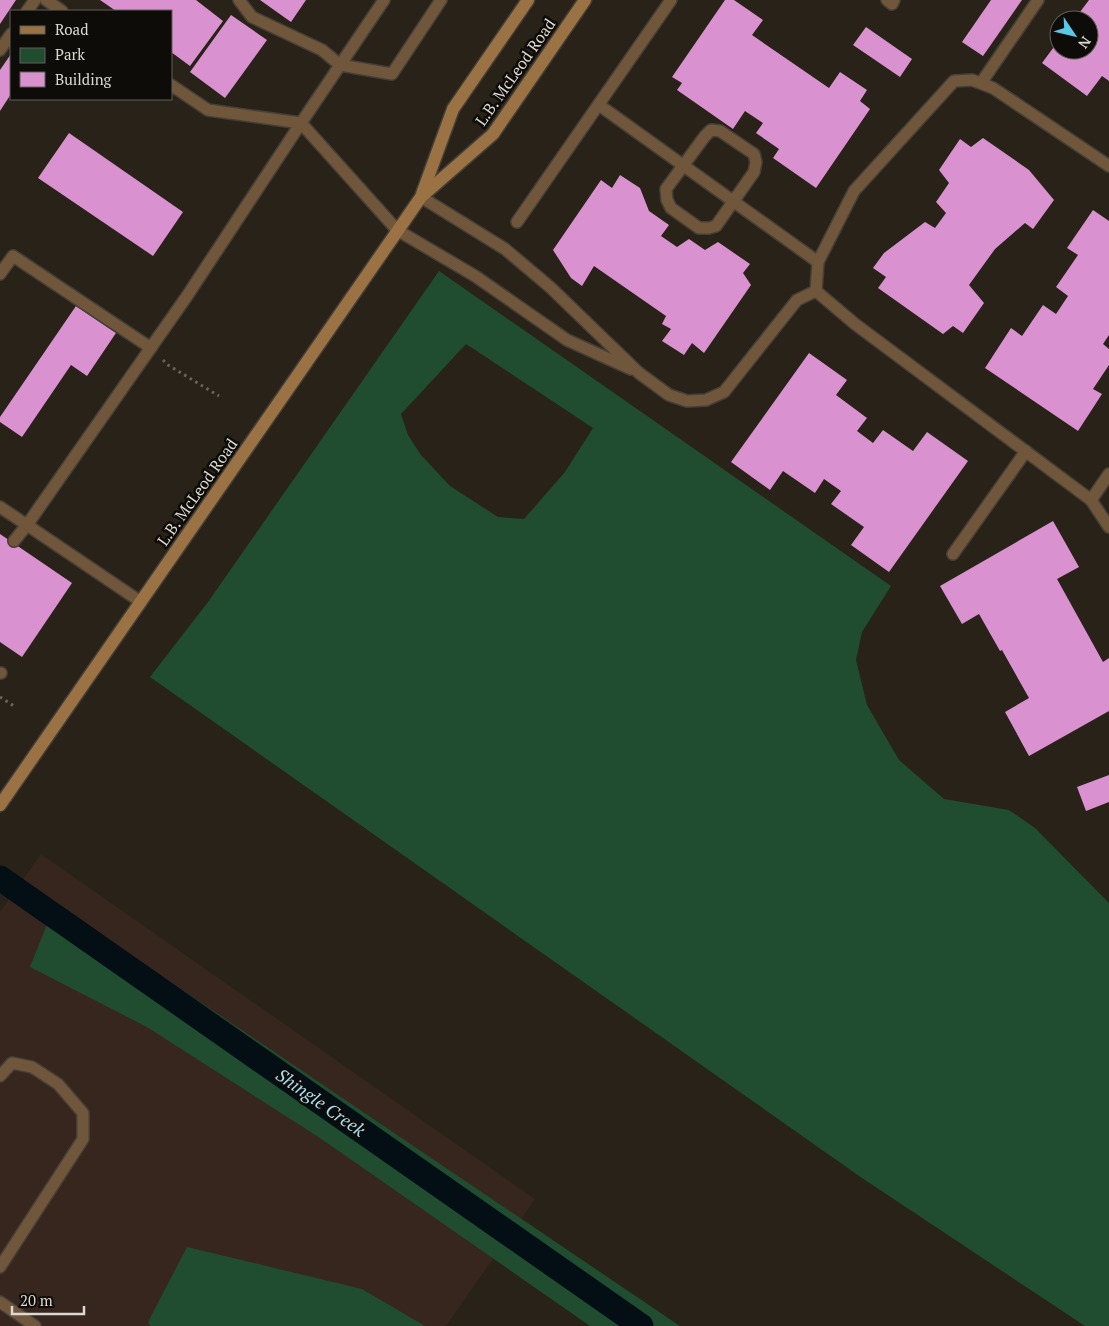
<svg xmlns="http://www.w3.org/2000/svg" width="1109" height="1326" font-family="'PT Serif',serif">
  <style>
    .industrial { fill: #36261d }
    .green { fill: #204d2f; fill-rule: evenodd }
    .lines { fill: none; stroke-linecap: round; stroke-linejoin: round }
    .canal { stroke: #030f15; stroke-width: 25 }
    .building { fill: #da91cf }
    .lane-casing { stroke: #453f37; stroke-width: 14 }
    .secondary-casing { stroke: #453f37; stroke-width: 15 }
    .path { stroke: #69645c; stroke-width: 3; stroke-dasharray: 2.5 4; stroke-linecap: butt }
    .lane { stroke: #70563a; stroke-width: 11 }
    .secondary { stroke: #9b7244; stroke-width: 12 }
    .labels { text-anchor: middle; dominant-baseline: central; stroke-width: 5; stroke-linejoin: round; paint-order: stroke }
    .street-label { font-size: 16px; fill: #dcd8d2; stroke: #0e0c08 }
    .water-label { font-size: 18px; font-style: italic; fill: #a9dcf1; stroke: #0e0c08 }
  </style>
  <rect width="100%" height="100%" fill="#282219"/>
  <!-- industrial -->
  <polygon class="industrial" points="41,854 535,1199 446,1326 0,1326 0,912"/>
  <!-- green -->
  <g class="green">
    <path d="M 439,271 L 891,586 L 862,632 L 856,660 L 867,705 L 899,760 L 944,799 L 1009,810 L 1035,828 L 1109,903 L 1109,1326 L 1085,1326 L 862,1178 L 150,677 L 208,602 ZM 466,344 L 593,428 L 565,472 L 524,519 L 498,517 L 450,486 L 421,455 L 408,435 L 401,414 Z"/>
    <polygon points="55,904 680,1326 590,1326 320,1138 147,1027 30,967"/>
    <polygon points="187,1247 362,1289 425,1326 150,1326 148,1322"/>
  </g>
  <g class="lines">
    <!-- canal -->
    <polyline class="canal" points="0,878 641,1326"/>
  </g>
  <!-- building -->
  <g class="building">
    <polygon points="0,0 16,0 0,24"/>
    <polygon points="100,0 196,0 223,21 190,66 171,52 171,11 116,11"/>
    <polygon points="260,0 306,0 291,22"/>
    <polygon points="725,0 734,0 763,20 752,35 829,88 840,72 867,90 860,101 870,109 816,188 773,158 779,149 756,133 763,123 745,111 733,129 677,90 682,83 672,77"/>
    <polygon points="991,0 1022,0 983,56 962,42"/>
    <polygon points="1089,0 1109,0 1109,81 1102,76 1087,96 1042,63 1059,40 1059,50 1089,50 1089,20 1074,20"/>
    <polygon points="231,15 267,40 225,98 190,72"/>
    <polygon points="866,27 912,59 900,77 853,45"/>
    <polygon points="11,54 11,94 0,111 0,70"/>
    <polygon points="69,133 183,212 153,256 38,178"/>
    <polygon points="983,138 1029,170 1054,200 1033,229 1025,223 995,249 969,285 984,303 963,333 953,326 943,334 878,288 886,277 873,268 884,253 925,222 935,228 946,213 936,202 949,183 939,170 960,139 971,147"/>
    <polygon points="620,175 640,188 649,211 669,225 661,236 677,247 689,239 705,250 718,242 750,264 743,273 751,285 704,353 692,343 684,355 662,341 671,329 662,324 666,316 594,266 582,286 571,278 553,250 601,180 612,188"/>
    <polygon points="1093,210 1109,221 1109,335 1103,344 1109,349 1109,365 1093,389 1102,394 1078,431 985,368 1011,328 1022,336 1043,305 1056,314 1068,296 1056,287 1078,255 1067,248"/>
    <polygon points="76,306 116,333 87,376 71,365 22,437 0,422 0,417"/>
    <polygon points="809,353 847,380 836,395 867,418 857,431 873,443 883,430 913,451 927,432 968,461 889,572 851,545 864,527 831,504 841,491 824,479 815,493 783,471 770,490 731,462"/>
    <polygon points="1053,521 1079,567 1057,579 1103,662 1109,658 1109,711 1029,756 1005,712 1029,698 1002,650 1000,651 979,614 962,624 940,586"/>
    <polygon points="0,534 72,583 22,657 0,642"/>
    <polygon points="1109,775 1109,802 1086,811 1077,787"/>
  </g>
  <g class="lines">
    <!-- lane casing -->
    <g class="lane-casing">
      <g id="lane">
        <polyline points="46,0 62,11"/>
        <polyline points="239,0 252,17 322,50 340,65 392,74 441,0"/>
        <polyline points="384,0 301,123 397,230 475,276 567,340 631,369"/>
        <polyline points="887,0 892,4 894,0"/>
        <polyline points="27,11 35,0"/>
        <polyline points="0,50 11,34"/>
        <polyline points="981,83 1038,0"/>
        <polyline points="599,105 818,262"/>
        <polygon points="711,130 720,131 754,154 756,162 754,172 716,226 709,228 699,228 671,208 667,200 666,189 705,136"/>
        <polyline points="421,197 505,249 550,287 639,373 669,395 687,401 706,400 724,392 797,300 816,291 855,324 1091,500 1109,527"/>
        <polyline points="517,222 671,0"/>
        <polyline points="0,274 13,256 151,348"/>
        <polyline points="816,291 818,262 854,191 954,81 972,80 993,88 1109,166"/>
        <polyline points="1091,500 1109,474"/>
        <polyline points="0,507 27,525 14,541"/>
        <polyline points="953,554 1026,451"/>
        <polyline points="141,602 27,525 187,296 301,123 208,110 171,85"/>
        <polyline points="0,673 1,673"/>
        <polyline points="0,1076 12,1063 32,1067 58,1084 83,1113 83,1139 0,1267"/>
        <polyline points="0,1302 35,1326"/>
      </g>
    </g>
    <!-- secondary casing -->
    <g class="secondary-casing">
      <g id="secondary">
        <polyline points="422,194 453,109 528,0"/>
        <polyline points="0,805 421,197 493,134 585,0"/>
      </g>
    </g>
    <!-- path -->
    <g class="path">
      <polyline points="163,360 168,365 219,396"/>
      <polyline points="0,697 14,706"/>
    </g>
    <!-- lane -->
    <use href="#lane" class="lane"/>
    <!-- secondary -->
    <use href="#secondary" class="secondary"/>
  </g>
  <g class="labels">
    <!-- street labels -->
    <g class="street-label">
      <text transform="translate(515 72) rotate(-55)">L.B. McLeod Road</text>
      <text transform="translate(197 492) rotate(-55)">L.B. McLeod Road</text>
    </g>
    <!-- water labels -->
    <g class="water-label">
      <text transform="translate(321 1102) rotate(35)">Shingle Creek</text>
    </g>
  </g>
  <!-- legend -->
  <rect x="10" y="10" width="162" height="90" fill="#0e0c08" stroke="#605e59"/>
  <rect x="20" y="26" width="25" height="8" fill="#9b7244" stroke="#605e59"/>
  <text x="55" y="35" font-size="15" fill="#dcd8d2">Road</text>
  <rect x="20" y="48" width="25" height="15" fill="#204d2f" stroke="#605e59"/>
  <text x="55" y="60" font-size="15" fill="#dcd8d2">Park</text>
  <rect x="20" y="72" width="25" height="15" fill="#da91cf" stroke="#605e59"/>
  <text x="55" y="85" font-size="15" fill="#dcd8d2">Building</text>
  <!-- north arrow -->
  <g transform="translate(1074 35) rotate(125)"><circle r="24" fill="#0e0c08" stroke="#605e59"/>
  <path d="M0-4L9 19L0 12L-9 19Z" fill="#5ac8e6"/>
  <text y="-8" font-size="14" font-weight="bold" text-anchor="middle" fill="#dcd8d2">N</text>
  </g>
  <!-- scale -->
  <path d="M12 1306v8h72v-8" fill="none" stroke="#dcd8d2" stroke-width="2.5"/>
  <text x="20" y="1306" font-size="15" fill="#dcd8d2" stroke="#0e0c08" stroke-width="4" paint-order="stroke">20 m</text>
</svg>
